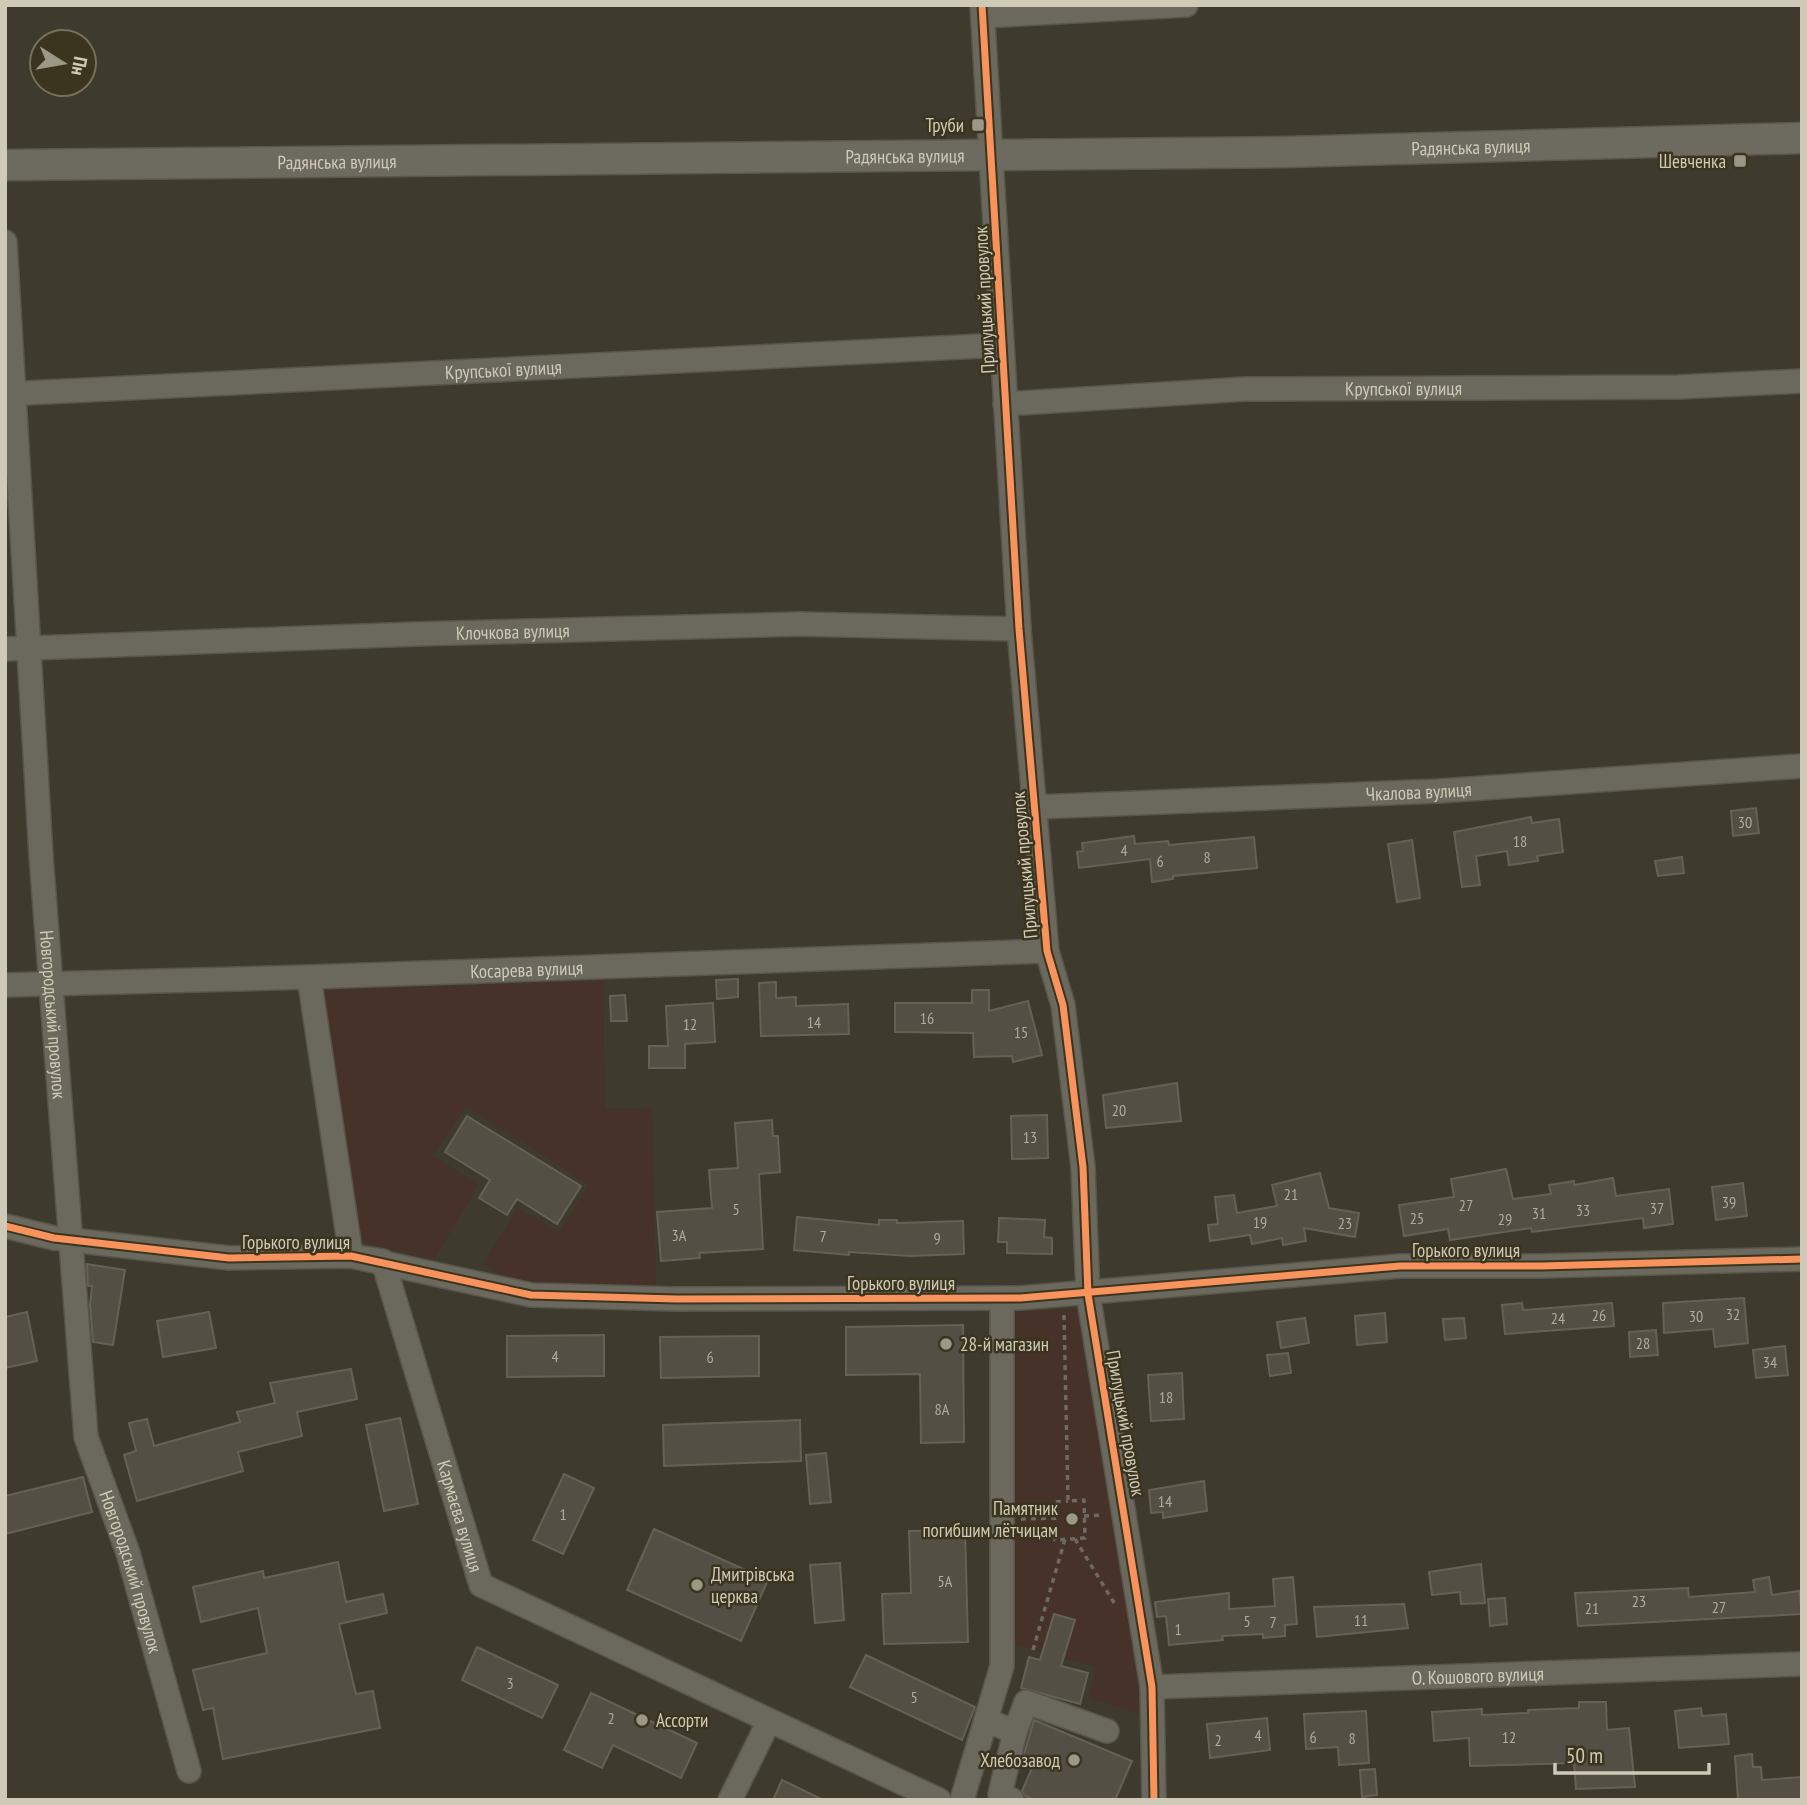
<svg xmlns="http://www.w3.org/2000/svg" width="1807" height="1805" font-family="'PT Sans Narrow',sans-serif">
  <style>
    .green { fill: #463228 }
    .building { fill: #544f44; stroke: #656255; stroke-width: 2 }
    .lines { fill: none; stroke-linecap: round; stroke-linejoin: round }
    .minor-casing { stroke: #58554c; stroke-width: 26 }
    .major-casing { stroke: #5b574b; stroke-width: 33 }
    .path { stroke: #6f6a60; stroke-width: 3.5; stroke-dasharray: 5 5; stroke-linecap: butt }
    .minor { stroke: #6b685d; stroke-width: 23 }
    .major { stroke: #6d6a5f; stroke-width: 30 }
    .cycleway-casing { stroke: #3b341e; stroke-width: 11 }
    .cycleway { stroke: #f8935d; stroke-width: 7 }
    .poi-dot { fill: #9c9887; stroke: #3b341e; stroke-width: 2.5 }
    .labels { text-anchor: middle; dominant-baseline: central; stroke-width: 5; stroke-linejoin: round; paint-order: stroke }
    .number-label { font-size: 16px; fill: #b0ab9a }
    .poi-label { font-size: 19px; fill: #cfcab7; stroke: #3b341e; text-anchor: end }
    .street-label { font-size: 19px; fill: #cfcab7; stroke: #3b341e }
  </style>
  <rect width="100%" height="100%" fill="#3e3a2d"/>
  <!-- green -->
  <g class="green">
    <polygon points="603,981 605,1108 652,1109 656,1286 572,1286 505,1278 483,1264 518,1208 559,1232 589,1185 466,1106 433,1156 478,1185 434,1260 359,1241 321,990"/>
    <polygon points="1081,1309 1141,1665 1144,1715 1089,1698 1096,1667 1011,1643 1009,1311"/>
  </g>
  <!-- building -->
  <g class="building">
    <polygon points="1756,808 1759,833 1733,836 1731,811"/>
    <polygon points="1531,817 1532,823 1559,819 1563,852 1537,856 1538,861 1509,865 1507,851 1476,856 1480,885 1462,887 1454,832"/>
    <polygon points="1134,836 1135,844 1168,841 1169,845 1254,837 1257,868 1173,876 1173,879 1152,882 1150,859 1079,868 1077,852 1083,851 1082,843"/>
    <polygon points="1412,840 1420,898 1397,902 1388,844"/>
    <polygon points="1682,857 1684,873 1658,876 1655,861"/>
    <polygon points="738,979 738,997 717,999 716,980"/>
    <polygon points="776,982 776,998 796,997 796,1006 848,1004 849,1034 761,1036 759,983"/>
    <polygon points="972,990 989,990 989,1011 1028,1001 1042,1055 1013,1062 1012,1056 974,1057 973,1033 895,1032 895,1003 972,1003"/>
    <polygon points="625,995 627,1021 611,1021 610,996"/>
    <polygon points="713,1003 715,1042 685,1044 685,1068 649,1068 649,1046 668,1046 666,1006"/>
    <polygon points="1177,1083 1181,1121 1106,1128 1103,1095"/>
    <polygon points="1047,1115 1048,1158 1012,1159 1011,1116"/>
    <polygon points="467,1116 581,1186 557,1224 517,1199 507,1215 479,1198 490,1180 445,1152"/>
    <polygon points="772,1120 773,1136 778,1136 780,1172 759,1174 763,1249 699,1253 700,1258 661,1261 657,1212 712,1208 709,1170 738,1168 735,1123"/>
    <polygon points="1506,1169 1513,1199 1551,1194 1549,1185 1574,1181 1574,1185 1613,1178 1616,1196 1669,1189 1673,1224 1644,1228 1643,1218 1532,1232 1531,1228 1450,1240 1448,1229 1404,1236 1399,1205 1454,1197 1451,1179"/>
    <polygon points="1320,1173 1329,1208 1359,1213 1355,1237 1304,1228 1306,1241 1283,1245 1282,1238 1252,1244 1250,1235 1210,1241 1208,1225 1218,1224 1215,1197 1234,1195 1237,1213 1277,1206 1272,1185"/>
    <polygon points="1743,1183 1747,1216 1716,1220 1712,1187"/>
    <polygon points="797,1217 879,1225 879,1220 897,1220 897,1223 963,1221 964,1254 910,1256 849,1252 849,1255 794,1250"/>
    <polygon points="999,1218 1045,1220 1044,1237 1052,1238 1052,1254 1007,1253 1007,1242 998,1242"/>
    <polygon points="87,1264 125,1270 113,1345 93,1342 90,1305 92,1286 88,1286"/>
    <polygon points="1744,1298 1748,1343 1715,1347 1713,1329 1664,1333 1663,1303"/>
    <polygon points="1522,1303 1523,1310 1612,1303 1614,1326 1505,1334 1502,1305"/>
    <polygon points="27,1312 37,1361 5,1368 5,1317"/>
    <polygon points="209,1312 216,1348 163,1357 157,1321"/>
    <polygon points="1385,1313 1387,1342 1357,1345 1355,1316"/>
    <polygon points="1305,1318 1309,1343 1281,1348 1277,1322"/>
    <polygon points="1464,1318 1466,1338 1445,1340 1443,1319"/>
    <polygon points="963,1325 964,1442 921,1443 920,1374 846,1375 846,1327"/>
    <polygon points="1656,1330 1658,1355 1630,1357 1629,1332"/>
    <polygon points="604,1335 604,1376 507,1377 507,1336"/>
    <polygon points="759,1336 759,1376 661,1378 660,1337"/>
    <polygon points="1785,1346 1788,1375 1756,1378 1753,1350"/>
    <polygon points="1288,1353 1291,1373 1270,1376 1267,1355"/>
    <polygon points="351,1369 357,1399 297,1412 302,1436 238,1452 243,1471 137,1501 124,1455 136,1451 129,1423 147,1419 154,1446 240,1422 237,1412 275,1403 270,1383"/>
    <polygon points="1182,1373 1184,1419 1151,1421 1148,1375"/>
    <polygon points="400,1418 418,1504 384,1511 366,1425"/>
    <polygon points="800,1420 801,1461 664,1466 663,1425"/>
    <polygon points="826,1453 831,1502 810,1504 806,1455"/>
    <polygon points="564,1474 594,1488 563,1554 533,1540"/>
    <polygon points="83,1477 92,1512 5,1534 5,1496"/>
    <polygon points="1204,1481 1207,1511 1163,1518 1163,1512 1151,1513 1149,1490"/>
    <polygon points="654,1529 768,1580 741,1641 627,1590"/>
    <polygon points="965,1530 968,1642 884,1644 882,1594 911,1593 909,1531"/>
    <polygon points="338,1562 346,1602 383,1594 387,1613 339,1624 356,1694 373,1691 380,1728 223,1759 213,1708 203,1710 193,1670 267,1653 258,1608 201,1622 193,1587 263,1571 264,1578"/>
    <polygon points="840,1563 844,1620 815,1623 810,1565"/>
    <polygon points="1481,1564 1485,1603 1461,1604 1460,1592 1432,1595 1429,1572"/>
    <polygon points="1293,1577 1297,1624 1285,1625 1285,1636 1263,1638 1263,1634 1222,1636 1223,1640 1169,1645 1166,1616 1157,1617 1155,1602 1229,1593 1229,1609 1275,1606 1273,1579"/>
    <polygon points="1769,1577 1772,1595 1799,1591 1802,1614 1578,1626 1575,1593 1688,1588 1689,1597 1755,1592 1753,1580"/>
    <polygon points="1505,1598 1507,1624 1490,1626 1488,1599"/>
    <polygon points="1404,1604 1408,1628 1317,1637 1314,1607"/>
    <polygon points="1054,1614 1075,1620 1061,1666 1088,1673 1080,1704 1021,1688 1029,1657 1040,1660"/>
    <polygon points="477,1647 558,1685 542,1718 462,1680"/>
    <polygon points="866,1655 975,1707 962,1740 850,1687"/>
    <polygon points="591,1693 697,1743 681,1778 613,1745 602,1768 564,1750"/>
    <polygon points="1579,1702 1606,1702 1607,1730 1629,1728 1635,1787 1576,1789 1574,1763 1470,1766 1469,1738 1434,1741 1432,1712 1482,1709 1482,1715 1528,1713 1528,1710 1579,1708"/>
    <polygon points="1701,1708 1702,1716 1726,1714 1729,1744 1679,1748 1675,1711"/>
    <polygon points="1366,1711 1369,1763 1339,1765 1338,1747 1306,1749 1304,1714"/>
    <polygon points="1267,1718 1270,1750 1210,1758 1207,1724"/>
    <polygon points="1034,1720 1132,1761 1115,1800 1034,1800 1025,1796 1022,1791 1033,1766 1022,1761"/>
    <polygon points="1752,1754 1753,1767 1761,1767 1762,1780 1802,1777 1802,1800 1738,1800 1735,1756"/>
    <polygon points="1375,1769 1377,1795 1362,1797 1360,1770"/>
    <polygon points="782,1780 823,1800 773,1800"/>
  </g>
  <g class="lines">
    <!-- minor casing -->
    <g class="minor-casing">
      <g id="minor">
        <polyline points="982,5 1019,629 1047,951 1063,1005 1083,1167 1088,1294 1152,1687 1154,1800"/>
        <polyline points="984,16 1186,5"/>
        <path id="s1" d="M 5,242 L 41,856 L 86,1437 L 128,1553 L 189,1771"/>
        <path id="s2" d="M 5,394 L 1002,345"/>
        <path id="s3" d="M 1005,404 L 1246,389 L 1678,387 L 1802,381"/>
        <path id="s4" d="M 5,649 L 417,634 L 800,624 L 1019,629"/>
        <path id="s5" d="M 1036,807 L 1439,791 L 1802,766"/>
        <path id="s6" d="M 309,977 L 351,1256 L 383,1261 L 481,1585 L 939,1800"/>
        <path id="s7" d="M 5,985 L 309,977 L 1047,951"/>
        <polyline points="5,1226 54,1238 229,1258 351,1256 531,1295 676,1299 1020,1298 1400,1266 1542,1266 1802,1259"/>
        <path id="s8" d="M 1152,1687 L 1802,1664"/>
        <polyline points="986,1720 1015,1732 1026,1702 1107,1731"/>
        <polyline points="730,1800 769,1721"/>
        <polyline points="962,1800 1002,1666 1002,1298"/>
        <polyline points="1012,1800 1000,1794 1015,1732"/>
      </g>
    </g>
    <!-- major casing -->
    <g class="major-casing">
      <g id="major">
        <path id="s9" d="M 5,165 L 1285,152 L 1802,138"/>
      </g>
    </g>
    <!-- path -->
    <g class="path">
      <polyline points="1064,1315 1068,1501 1084,1500 1085,1538 1055,1540 1054,1502 1068,1501"/>
      <polyline points="1084,1516 1103,1515"/>
      <polyline points="1021,1519 1054,1518"/>
      <polyline points="1075,1539 1116,1606"/>
      <polyline points="1033,1650 1065,1539"/>
    </g>
    <!-- minor -->
    <use href="#minor" class="minor"/>
    <!-- major -->
    <use href="#major" class="major"/>
    <!-- cycleway casing -->
    <g class="cycleway-casing">
      <g id="cycleway">
        <polyline points="982,5 1019,629 1047,951 1063,1005 1083,1167 1088,1294 1152,1687 1154,1800"/>
        <polyline points="5,1226 54,1238 229,1258 351,1256 531,1295 676,1299 1020,1298 1400,1266 1542,1266 1802,1259"/>
      </g>
    </g>
    <!-- cycleway -->
    <use href="#cycleway" class="cycleway"/>
  </g>
  <!-- markers -->
  <g class="poi-dot">
    <rect x="971" y="118" width="14" height="14" rx="3.5"/>
    <rect x="1733" y="154" width="14" height="14" rx="3.5"/>
    <circle cx="946" cy="1344" r="7"/>
    <circle cx="1072" cy="1519" r="7"/>
    <circle cx="697" cy="1585" r="7"/>
    <circle cx="642" cy="1720" r="7"/>
    <circle cx="1074" cy="1760" r="7"/>
  </g>
  <g class="labels">
    <!-- number labels -->
    <g class="number-label">
      <text x="1745" y="822">30</text>
      <text x="1520" y="841">18</text>
      <text x="1124" y="850">4</text>
      <text x="1207" y="857">8</text>
      <text x="1160" y="861">6</text>
      <text x="927" y="1018">16</text>
      <text x="814" y="1022">14</text>
      <text x="690" y="1024">12</text>
      <text x="1021" y="1032">15</text>
      <text x="1119" y="1110">20</text>
      <text x="1030" y="1137">13</text>
      <text x="1291" y="1194">21</text>
      <text x="1729" y="1202">39</text>
      <text x="1466" y="1205">27</text>
      <text x="1657" y="1208">37</text>
      <text x="736" y="1209">5</text>
      <text x="1583" y="1210">33</text>
      <text x="1539" y="1213">31</text>
      <text x="1417" y="1218">25</text>
      <text x="1505" y="1219">29</text>
      <text x="1260" y="1222">19</text>
      <text x="1345" y="1223">23</text>
      <text x="679" y="1235">3А</text>
      <text x="823" y="1236">7</text>
      <text x="937" y="1238">9</text>
      <text x="1733" y="1314">32</text>
      <text x="1599" y="1315">26</text>
      <text x="1696" y="1316">30</text>
      <text x="1558" y="1318">24</text>
      <text x="1643" y="1343">28</text>
      <text x="555" y="1356">4</text>
      <text x="710" y="1357">6</text>
      <text x="1770" y="1362">34</text>
      <text x="1166" y="1397">18</text>
      <text x="942" y="1409">8А</text>
      <text x="1165" y="1501">14</text>
      <text x="563" y="1514">1</text>
      <text x="945" y="1581">5А</text>
      <text x="1639" y="1601">23</text>
      <text x="1719" y="1607">27</text>
      <text x="1592" y="1608">21</text>
      <text x="1361" y="1620">11</text>
      <text x="1247" y="1621">5</text>
      <text x="1273" y="1622">7</text>
      <text x="1178" y="1629">1</text>
      <text x="510" y="1683">3</text>
      <text x="914" y="1697">5</text>
      <text x="611" y="1718">2</text>
      <text x="1258" y="1735">4</text>
      <text x="1313" y="1737">6</text>
      <text x="1509" y="1737">12</text>
      <text x="1352" y="1738">8</text>
      <text x="1218" y="1740">2</text>
    </g>
    <!-- poi labels -->
    <g class="poi-label">
      <text x="964" y="125">Труби</text>
      <text x="1726" y="161">Шевченка</text>
      <text x="960" y="1344" text-anchor="start">28-й магазин</text>
      <text x="1058" y="1508">Памятник<tspan x="1058" dy="22">погибшим лётчицам</tspan></text>
      <text x="711" y="1574" text-anchor="start">Дмитрівська<tspan x="711" dy="22">церква</tspan></text>
      <text x="656" y="1720" text-anchor="start">Ассорти</text>
      <text x="1060" y="1760">Хлебозавод</text>
    </g>
    <!-- street labels -->
    <g class="street-label">
      <text stroke="none"><textPath href="#s9" startOffset="1466">Радянська вулиця</textPath></text>
      <text stroke="none"><textPath href="#s9" startOffset="900">Радянська вулиця</textPath></text>
      <text stroke="none"><textPath href="#s9" startOffset="332">Радянська вулиця</textPath></text>
      <text transform="translate(984 300) rotate(-93)">Прилуцький провулок</text>
      <text stroke="none"><textPath href="#s2" startOffset="499">Крупської вулиця</textPath></text>
      <text stroke="none"><textPath href="#s3" startOffset="399">Крупської вулиця</textPath></text>
      <text stroke="none"><textPath href="#s4" startOffset="508">Клочкова вулиця</textPath></text>
      <text stroke="none"><textPath href="#s5" startOffset="383">Чкалова вулиця</textPath></text>
      <text transform="translate(1024 865) rotate(-95)">Прилуцький провулок</text>
      <text stroke="none"><textPath href="#s7" startOffset="522">Косарева вулиця</textPath></text>
      <text stroke="none"><textPath href="#s1" startOffset="774">Новгородський провулок</textPath></text>
      <text x="296" y="1242">Горького вулиця</text>
      <text x="1466" y="1250">Горького вулиця</text>
      <text x="901" y="1283">Горького вулиця</text>
      <text transform="translate(1126 1423) rotate(80)">Прилуцький провулок</text>
      <text stroke="none"><textPath href="#s6" startOffset="581">Кармаєва вулиця</textPath></text>
      <text stroke="none"><textPath href="#s1" startOffset="1340">Новгородський провулок</textPath></text>
      <text stroke="none"><textPath href="#s8" startOffset="326">О. Кошового вулиця</textPath></text>
    </g>
  </g>
  <!-- border -->
  <rect width="1807" height="1805" fill="none" stroke="#cfcab7" stroke-width="14"/>
  <!-- north arrow -->
  <g transform="translate(63 63) rotate(101)"><circle r="33" fill="#3b341e" stroke="#76705b" stroke-width="2"/>
  <path d="M0-5L12 26L0 18L-12 26Z" fill="#9c9887"/>
  <text y="-10" font-size="19" font-weight="bold" text-anchor="middle" fill="#cfcab7">Пн</text>
  </g>
  <!-- scale -->
  <path d="M1555 1763v10h154v-10" fill="none" stroke="#cfcab7" stroke-width="3.5"/>
  <text x="1566" y="1763" font-size="21" fill="#cfcab7" stroke="#3b341e" stroke-width="5" paint-order="stroke">50 m</text>
</svg>
